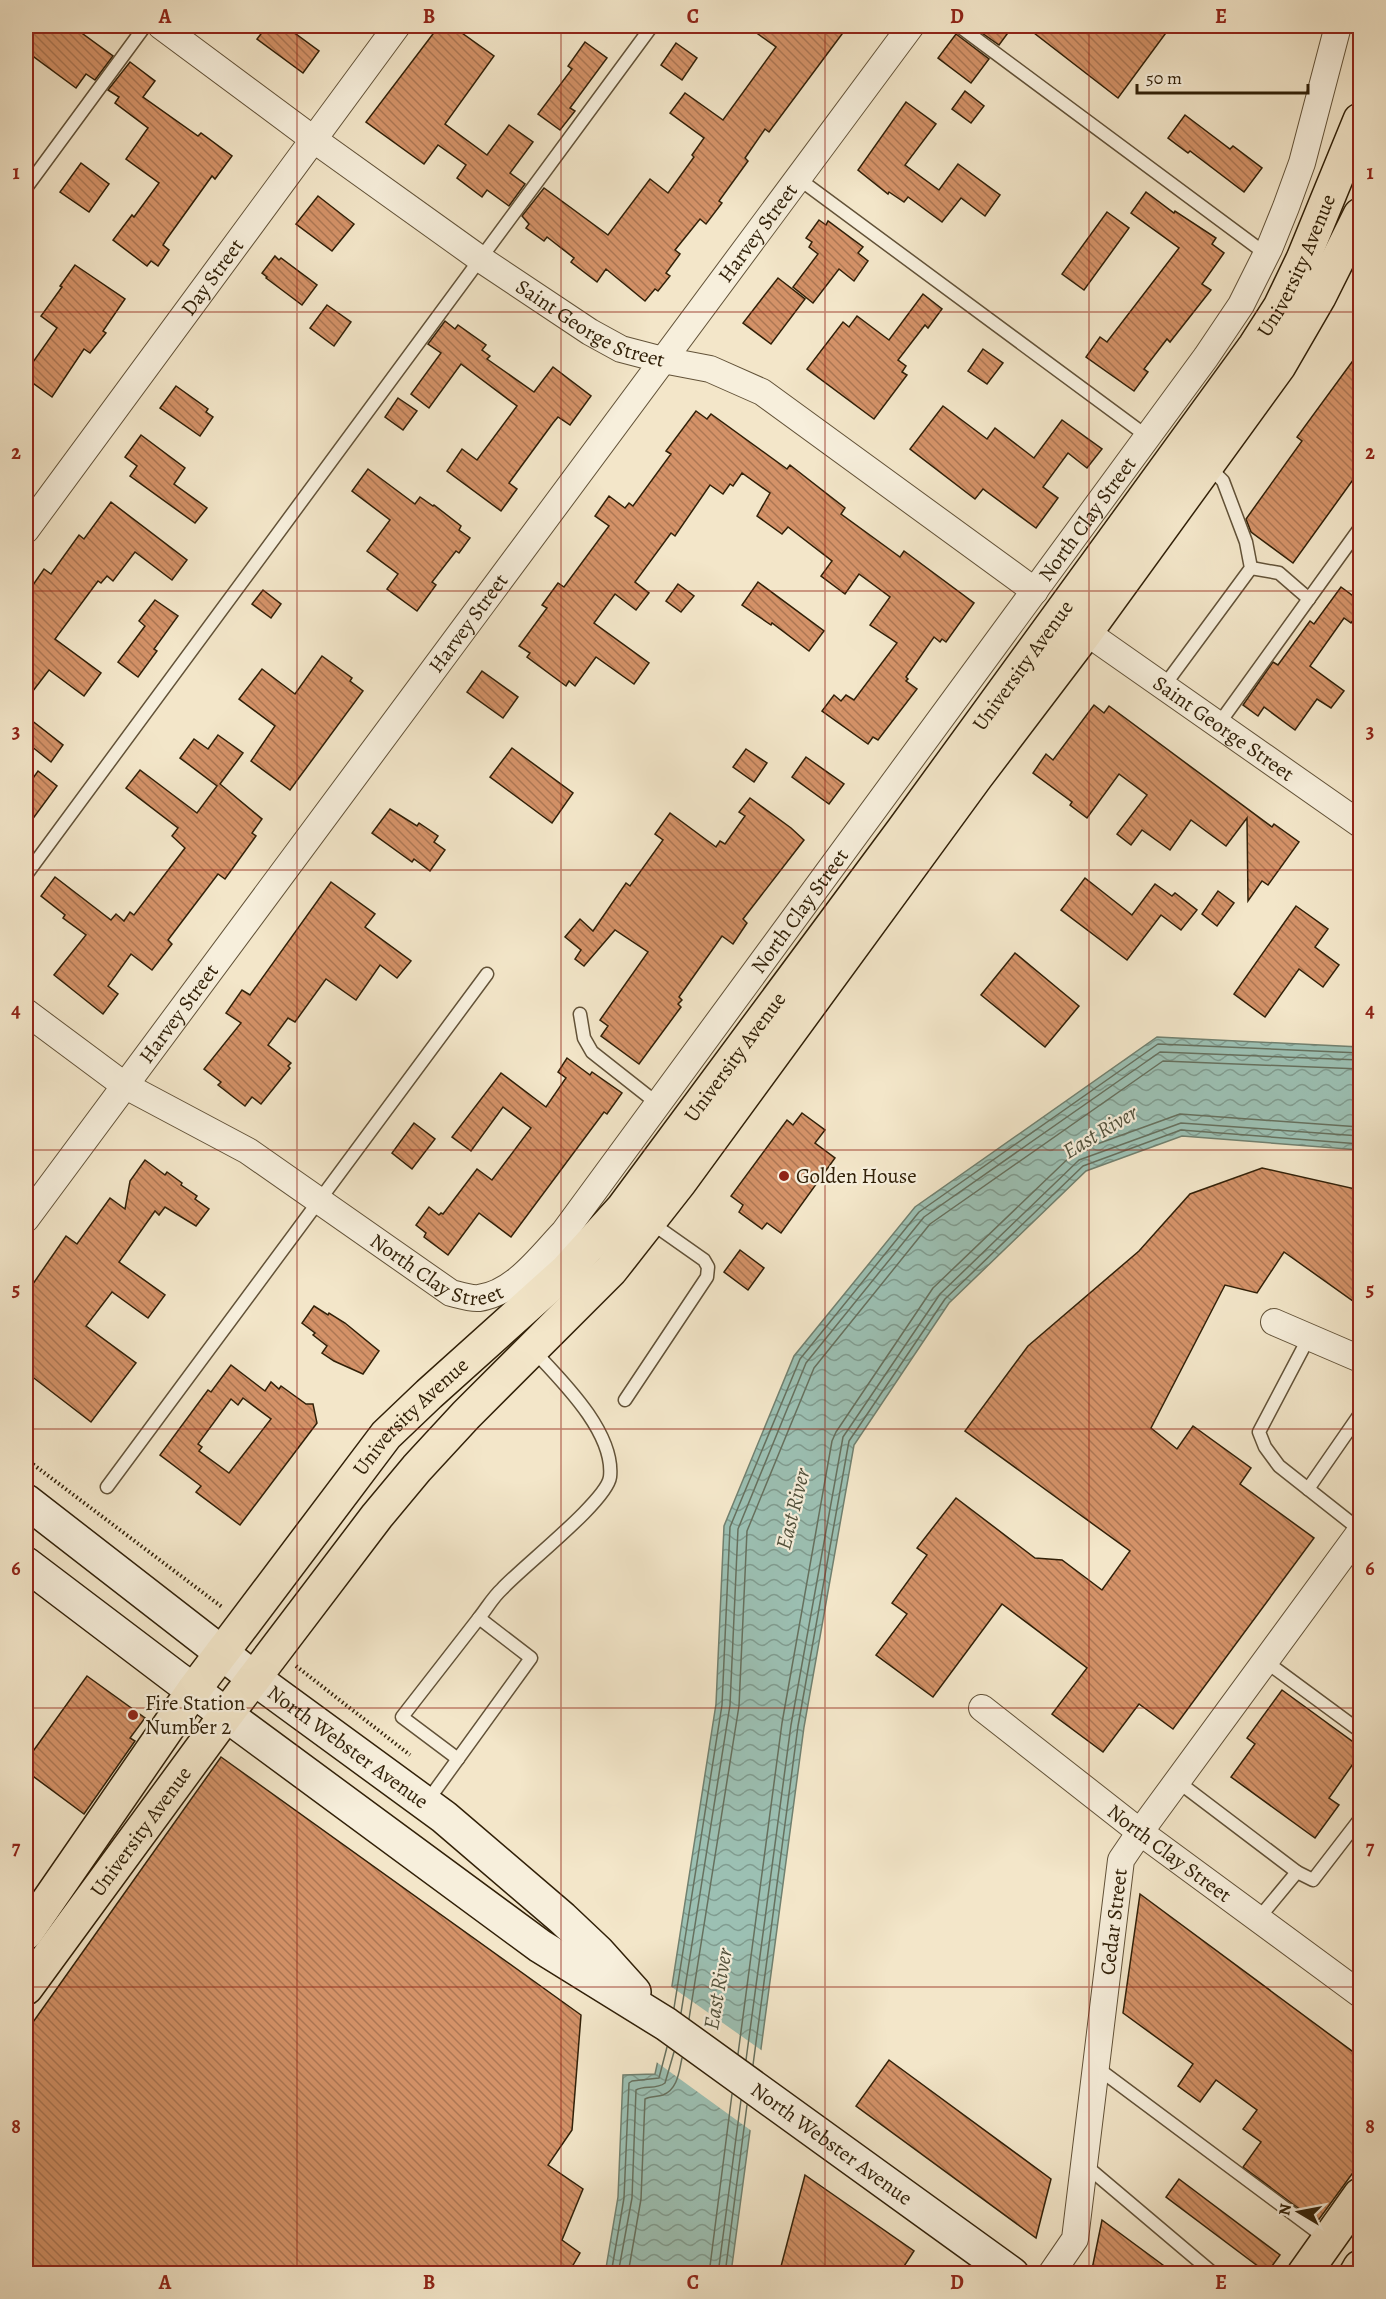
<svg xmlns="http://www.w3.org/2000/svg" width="1386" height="2299" font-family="Alegreya,serif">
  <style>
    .water { fill: url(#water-waves); stroke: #71806f; stroke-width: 1.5 }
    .pier { fill: #f3e6c9 }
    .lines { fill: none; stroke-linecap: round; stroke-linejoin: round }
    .shore { stroke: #66705e; stroke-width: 1.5 }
    .building { fill: url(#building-back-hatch); stroke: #312008; stroke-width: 1.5; fill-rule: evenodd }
    .service-casing { stroke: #625238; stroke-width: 15 }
    .minor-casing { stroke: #625238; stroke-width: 28 }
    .secondary-casing { stroke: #312008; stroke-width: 36 }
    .primary-casing { stroke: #312008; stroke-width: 36 }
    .path { stroke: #312008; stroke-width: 4; stroke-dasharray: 1.5 3; stroke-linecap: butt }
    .service { stroke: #f7efdc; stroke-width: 12 }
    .minor { stroke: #f7efdc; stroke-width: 26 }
    .secondary { stroke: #f7efdc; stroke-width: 33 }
    .primary { stroke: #f3e6c9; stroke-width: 33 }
    .grid { fill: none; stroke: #8f2418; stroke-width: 1.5; stroke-opacity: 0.55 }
    .poi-dot { fill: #8f2418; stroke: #f7efdc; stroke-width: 2 }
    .labels { text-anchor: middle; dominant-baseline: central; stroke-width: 4.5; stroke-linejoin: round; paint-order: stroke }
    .street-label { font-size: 21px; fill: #312008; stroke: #f7efdc }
    .poi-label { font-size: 21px; fill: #312008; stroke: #f7efdc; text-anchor: start }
    .water-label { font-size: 22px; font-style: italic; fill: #51503b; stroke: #f7efdc }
    .neatline { fill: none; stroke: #8f2418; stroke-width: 2 }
    .grid-label { font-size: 20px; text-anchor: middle; font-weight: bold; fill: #8f2418 }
  </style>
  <defs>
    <pattern id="water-waves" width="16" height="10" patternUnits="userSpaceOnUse" patternTransform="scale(1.5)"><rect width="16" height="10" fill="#9cc0b3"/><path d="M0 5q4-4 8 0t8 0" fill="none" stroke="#809c90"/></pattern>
    <pattern id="building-back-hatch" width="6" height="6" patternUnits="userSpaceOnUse" patternTransform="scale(1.5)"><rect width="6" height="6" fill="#d49268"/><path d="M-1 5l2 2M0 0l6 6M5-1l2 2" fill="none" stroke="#ad7754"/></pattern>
  </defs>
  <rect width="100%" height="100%" fill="#f3e6c9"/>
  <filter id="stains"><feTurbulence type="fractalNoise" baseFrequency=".00333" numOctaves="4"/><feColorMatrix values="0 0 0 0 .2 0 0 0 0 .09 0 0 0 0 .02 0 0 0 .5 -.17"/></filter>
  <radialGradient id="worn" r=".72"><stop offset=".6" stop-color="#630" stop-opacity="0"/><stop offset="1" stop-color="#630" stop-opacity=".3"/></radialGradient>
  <!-- water -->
  <polygon class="water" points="1157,1037 1360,1047 1360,1150 1182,1136 1086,1171 949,1303 854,1445 804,1727 731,2273 605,2274 618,2197 623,2075 655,2074 666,2024 716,1704 724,1526 794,1356 915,1207"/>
  <!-- pier -->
  <polygon class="pier" points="669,1985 764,2052 753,2132 655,2061"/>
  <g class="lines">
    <!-- shore -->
    <g class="shore">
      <polyline points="674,2008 722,1705 730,1527 800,1359 919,1212 1158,1044 1360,1053"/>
      <polyline points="681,2013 730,1705 738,1529 806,1363 924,1217 1160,1052 1360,1060"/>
      <polyline points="689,2019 739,1706 747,1531 814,1368 930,1224 1163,1061 1360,1069"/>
      <polyline points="738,2054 782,1723 832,1441 836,1432 933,1288 1075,1152 1180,1114 1360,1127"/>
      <polyline points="746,2060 791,1725 843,1437 940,1294 1079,1160 1181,1123 1360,1136"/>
      <polyline points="753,2065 798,1726 849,1441 945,1299 1083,1166 1181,1130 1360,1144"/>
      <polyline points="611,2274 624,2198 629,2083 632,2081 659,2078 667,2047"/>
      <path d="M 618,2274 L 632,2198 L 636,2090 C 645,2085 656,2090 665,2083 L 674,2052"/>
      <path d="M 628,2274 L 641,2199 L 645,2099 C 650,2096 657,2097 663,2095 C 678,2089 679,2071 682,2058"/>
      <polyline points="709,2274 732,2094"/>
      <polyline points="718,2274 741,2100"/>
      <polyline points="725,2274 747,2105"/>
    </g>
  </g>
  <!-- building -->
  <g class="building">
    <polygon points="34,26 72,26 113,56 95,80 86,74 76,88 26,51 26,37"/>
    <polygon points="267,26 285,26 319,51 303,73 257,39"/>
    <polygon points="439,26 452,26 494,56 445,124 487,155 509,125 533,142 510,173 525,184 509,206 487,190 482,197 457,178 466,165 438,145 424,164 366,122"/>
    <polygon points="747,26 848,26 769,132 765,129 745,158 748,161 719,201 722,203 706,224 700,219 675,250 680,254 666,273 670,276 658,291 655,289 645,301 606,269 597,282 571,262 574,258 547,237 544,241 526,228 529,224 522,216 544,188 608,235 650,179 668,193 694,157 692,155 704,138 670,113 685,93 723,120 776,47"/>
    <polygon points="972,26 1013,26 999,45"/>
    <polygon points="1025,26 1171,26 1118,98"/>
    <polygon points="956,34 989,59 971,83 938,58"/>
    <polygon points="585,42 607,58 570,108 575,111 560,130 538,114 572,69 568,66"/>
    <polygon points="676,43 697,58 682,80 661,65"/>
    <polygon points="130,62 155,81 143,97 198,136 201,133 232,156 215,179 212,176 166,240 163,245 169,250 158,266 151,261 147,266 113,240 132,215 134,217 159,183 126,159 148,128 115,103 119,97 108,90"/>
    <polygon points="965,91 984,106 971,123 952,109"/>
    <polygon points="906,102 936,124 905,165 939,190 958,164 1000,195 985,216 961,198 942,222 908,197 904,202 889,192 888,194 858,170"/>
    <polygon points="1185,115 1230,149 1233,146 1262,168 1244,192 1190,151 1188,153 1168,138"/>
    <polygon points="81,163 109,184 89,212 60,192"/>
    <polygon points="1146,192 1174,213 1175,211 1216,238 1212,244 1224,253 1202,284 1211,290 1170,342 1167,339 1144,369 1148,372 1134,391 1086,357 1100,337 1107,342 1179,248 1131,213"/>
    <polygon points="318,196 354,224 332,251 296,224"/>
    <polygon points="1107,212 1129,228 1084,290 1062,274"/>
    <polygon points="819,220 826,225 828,221 863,247 858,253 868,261 854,281 839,269 813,303 793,287 818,254 809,247 812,242 806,238"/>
    <polygon points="275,256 279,260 281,258 317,285 302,305 266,278 267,277 262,273"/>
    <polygon points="75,265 125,299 103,331 106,333 90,353 84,349 52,397 26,378 26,372 57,328 41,316 62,287 60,286"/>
    <polygon points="778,278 805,299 771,344 743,323"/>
    <polygon points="923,294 942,309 928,328 925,325 898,360 906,366 902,372 907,375 874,419 807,369 843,322 849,327 857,316 889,340"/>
    <polygon points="327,305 351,322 334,346 310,328"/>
    <polygon points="445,321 455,329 458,325 486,345 482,350 490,356 487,359 534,392 553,367 591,396 570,425 558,417 553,423 509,483 517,489 501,511 447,471 462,449 477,460 517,406 461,364 429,408 411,394 441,353 428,344"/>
    <polygon points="983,349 1003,363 987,384 968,371"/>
    <polygon points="1360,351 1360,470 1293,563 1251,532 1246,519 1302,441 1297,437"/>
    <polygon points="176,386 208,409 206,412 213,417 200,436 160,408"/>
    <polygon points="398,398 417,411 403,430 385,417"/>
    <polygon points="943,406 987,439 995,428 1034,458 1062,420 1102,449 1087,468 1068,453 1043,487 1058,498 1036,528 983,489 975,499 910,449"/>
    <polygon points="696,411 707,419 711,414 787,469 790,465 845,508 841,514 900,557 904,551 974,603 946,642 942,639 940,642 934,637 906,677 908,679 906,681 917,689 878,740 873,737 868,744 822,711 834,695 841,701 846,695 854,700 897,643 870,625 890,597 859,574 845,594 821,576 832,561 788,527 782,534 757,516 770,493 742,473 733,486 730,484 723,494 710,485 675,536 671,533 635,582 649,593 636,610 615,594 594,623 649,663 634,684 596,657 575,686 569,681 566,686 527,657 530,653 519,646 547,608 542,605 558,583 564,587 609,526 595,516 609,496 625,508 629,503 633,506 671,454 666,451"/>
    <polygon points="141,435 185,468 174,484 207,508 195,523 130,476 137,466 125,457"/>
    <polygon points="368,469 415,504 420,497 433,506 434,505 461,526 459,530 470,538 459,553 456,551 432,582 436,585 417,611 387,589 398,574 367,551 390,520 352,491"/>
    <polygon points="111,502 187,560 172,580 135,552 113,581 107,576 101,583 98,581 55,639 101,673 84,696 49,670 26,700 26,595 44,569 51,574 79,535 84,539"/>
    <polygon points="758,582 824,631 809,651 772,623 771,625 742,605"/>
    <polygon points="678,584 694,596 681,612 666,601"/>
    <polygon points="1341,587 1360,601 1360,611 1351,623 1344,618 1310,666 1344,691 1331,708 1317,699 1295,730 1264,707 1258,716 1243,705 1273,662 1278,665 1310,621 1314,624"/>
    <polygon points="263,590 281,604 271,618 252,604"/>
    <polygon points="155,600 178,616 154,649 157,651 138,677 118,662 145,626 139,621"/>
    <polygon points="322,656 352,678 350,681 363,691 290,790 251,761 275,726 239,699 262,669 295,694"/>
    <polygon points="482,671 518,697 503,718 467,692"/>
    <polygon points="1094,705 1104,713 1109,706 1272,827 1274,824 1299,842 1268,885 1262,881 1248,901 1247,818 1226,846 1191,820 1170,850 1142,830 1131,845 1117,834 1147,795 1119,774 1087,818 1070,805 1072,802 1033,773 1046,754 1053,760"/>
    <polygon points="26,716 63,745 51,762 26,742"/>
    <polygon points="218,735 243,753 220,784 262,819 252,833 256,836 225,879 218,874 168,940 172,944 152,970 131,954 108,986 118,994 103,1014 54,975 86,935 63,918 65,915 41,896 55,877 111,920 116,914 124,921 130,912 134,915 185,848 172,836 178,828 126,788 140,770 197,813 217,786 180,758 194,739 208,749"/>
    <polygon points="512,748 573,793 552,823 490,777"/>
    <polygon points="746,749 767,763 754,782 733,767"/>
    <polygon points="806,757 844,784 829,804 792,777"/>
    <polygon points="38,771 57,786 26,828 26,788"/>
    <polygon points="750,798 791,828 804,840 743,919 747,923 733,944 722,936 679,997 682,1000 678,1004 681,1007 639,1064 601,1036 608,1026 600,1020 648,952 615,930 584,966 575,959 581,950 565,937 580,919 593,931 626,883 630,886 663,840 655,834 670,813 716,847 720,841 725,844 745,816 739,812"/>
    <polygon points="390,809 417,826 419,823 438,836 434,842 445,850 430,871 414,859 412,862 372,833"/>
    <polygon points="1085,878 1132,915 1155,884 1172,896 1175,893 1197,910 1181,930 1161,915 1127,960 1061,910"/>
    <polygon points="331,882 375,914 365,927 411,961 397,978 380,965 356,1000 326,979 295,1022 288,1018 268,1045 291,1063 288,1066 290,1068 261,1104 252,1097 245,1106 218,1085 221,1082 204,1069 241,1023 226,1013 242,990 250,995"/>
    <polygon points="1218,891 1234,903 1217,926 1202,914"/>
    <polygon points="1296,906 1328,929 1315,947 1339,965 1323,987 1299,969 1265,1017 1234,994"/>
    <polygon points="1015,953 1079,1006 1045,1047 981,995"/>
    <polygon points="567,1058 590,1075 592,1072 622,1093 607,1114 604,1112 511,1237 479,1213 448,1255 424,1237 426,1233 416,1225 429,1207 439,1215 441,1213 443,1214 477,1169 492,1180 531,1128 503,1107 471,1151 452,1137 501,1073 546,1107 566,1078 558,1072"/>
    <polygon points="802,1113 825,1130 815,1143 835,1158 781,1233 767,1223 762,1229 739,1212 743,1205 731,1196 787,1120 793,1125"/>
    <polygon points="414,1123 435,1139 412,1169 392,1153"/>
    <polygon points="145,1160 165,1175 167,1172 182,1183 181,1185 197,1196 195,1199 209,1209 196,1226 165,1207 159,1215 155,1211 119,1262 165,1295 148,1318 112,1292 86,1326 136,1363 91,1422 26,1372 26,1294 66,1236 77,1244 110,1198 125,1209 130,1181"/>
    <polygon points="1262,1168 1360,1190 1360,1306 1284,1252 1257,1293 1225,1285 1151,1428 1177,1449 1193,1426 1251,1468 1240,1484 1314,1538 1173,1729 1139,1704 1103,1752 1052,1714 1087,1668 1002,1604 933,1697 876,1655 907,1614 892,1603 927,1555 917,1548 956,1498 1035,1558 1062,1560 1102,1590 1130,1551 965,1431 1028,1346 1139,1251 1190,1194"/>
    <polygon points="740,1250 764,1268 748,1290 724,1272"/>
    <polygon points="314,1306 328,1315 329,1313 345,1323 379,1351 363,1374 334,1361 322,1353 327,1346 313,1335 315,1333 302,1323"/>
    <path d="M 231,1365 L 265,1391 L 271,1382 L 279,1389 L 281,1386 L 306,1404 L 313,1404 L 317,1423 L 240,1525 L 196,1492 L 201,1486 L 160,1455 L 208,1390 L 211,1392 ZM 243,1398 L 271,1419 L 229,1473 L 199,1451 L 202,1447 L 198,1444 L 231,1399 L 238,1405 Z"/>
    <polygon points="87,1676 145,1718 130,1738 135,1741 84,1814 26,1771 26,1761"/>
    <polygon points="1282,1690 1360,1747 1360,1754 1329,1798 1339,1805 1315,1838 1231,1777 1255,1744 1247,1738"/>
    <polygon points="221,1757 581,2015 572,2130 548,2165 583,2189 562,2240 580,2253 568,2274 26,2274 26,2032"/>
    <polygon points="1140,1894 1360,2057 1360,2163 1317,2222 1243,2167 1261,2142 1243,2129 1257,2110 1216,2080 1200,2102 1178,2086 1193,2064 1123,2013"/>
    <polygon points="889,2060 1051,2179 1036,2238 856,2106"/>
    <polygon points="805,2175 914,2251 899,2274 779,2274"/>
    <polygon points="1179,2179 1280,2255 1267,2273 1166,2197"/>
    <polygon points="1102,2220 1175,2274 1091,2274"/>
  </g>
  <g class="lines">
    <!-- service casing -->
    <g class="service-casing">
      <g id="service">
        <polyline points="959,26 1266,254"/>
        <polyline points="799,179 1148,437"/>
        <polyline points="26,188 145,26"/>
        <polyline points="1251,568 1279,573 1309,599"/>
        <polyline points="1164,686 1251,568 1246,542 1223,481 1208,466"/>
        <polyline points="1218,725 1360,528"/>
        <polyline points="26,875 652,26"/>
        <polyline points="580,1014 584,1038 592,1052 658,1104"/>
        <polyline points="1309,1337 1259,1432 1265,1447 1279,1466 1360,1530"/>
        <polyline points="625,1400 707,1277 708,1267 704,1260 650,1222"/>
        <polyline points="107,1487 487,974"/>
        <polyline points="1308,1489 1360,1414"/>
        <polyline points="1265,1661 1360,1731"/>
        <polyline points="458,1759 402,1717 479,1618"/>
        <polyline points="1177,1781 1297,1872"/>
        <path d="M 426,1803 L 531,1658 L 479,1618 C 487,1608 493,1597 502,1589 C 522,1567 607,1501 610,1477 C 615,1432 561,1380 533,1350"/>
        <polyline points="1258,1919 1297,1872 1313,1880 1360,1819"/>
        <polyline points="1096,2067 1328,2240"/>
        <polyline points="1085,2165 1214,2274"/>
      </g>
    </g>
    <!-- minor casing -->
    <g class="minor-casing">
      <g id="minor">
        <path id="s1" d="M 161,26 L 313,139 L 479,258 L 590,332 L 621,349 L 663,360 L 710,369 L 762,392 L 1035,591"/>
        <path id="s2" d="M 26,530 L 397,26"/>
        <path id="s3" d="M 1086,632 L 1360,824"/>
        <path id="s4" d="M 26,1012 L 124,1085 L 248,1151 L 451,1293 C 459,1295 471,1299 479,1298 C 515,1293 541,1256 564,1232 L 1206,357 L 1241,305 L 1269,249 L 1286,207 L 1302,163 L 1338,26"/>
        <path id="s5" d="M 26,1219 L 911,26"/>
        <polyline points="1274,1322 1360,1359"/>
        <path id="s6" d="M 982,1708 L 1140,1832 L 1360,1994"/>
        <path id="s7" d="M 1051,2274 L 1075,2239 L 1121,1860 L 1140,1832 L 1360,1532"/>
      </g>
    </g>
    <!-- secondary casing -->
    <g class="secondary-casing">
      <g id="secondary">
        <path id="s8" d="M 26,1501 L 254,1678 L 444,1817 L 562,1918 L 598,1952 L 634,1992"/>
        <path id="s9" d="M 26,1564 L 175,1677 L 540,1946 L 666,2024 L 1012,2274"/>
      </g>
    </g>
    <!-- primary casing -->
    <g class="primary-casing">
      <g id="primary">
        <path id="s10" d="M 26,1933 L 193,1691 L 386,1435 L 429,1394 L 566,1271 L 623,1208 L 903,830 L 1255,346 L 1280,307 L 1303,259 L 1360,120"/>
        <path id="s11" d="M 26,1988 L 226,1715 L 377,1516 L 417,1468 L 466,1415 L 611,1270 L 680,1182 L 976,777 L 1086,632 L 1279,366 L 1319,297 L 1360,215"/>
        <polyline points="1304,2274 1360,2195"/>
        <polyline points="1356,2274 1360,2267"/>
      </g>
    </g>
    <!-- path -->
    <g class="path">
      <polyline points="26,1459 222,1607"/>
      <polyline points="296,1666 410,1755"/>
    </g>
    <!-- service -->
    <use href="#service" class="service"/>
    <!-- minor -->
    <use href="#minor" class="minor"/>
    <!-- secondary -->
    <use href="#secondary" class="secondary"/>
    <!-- primary -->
    <use href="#primary" class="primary"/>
  </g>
  <!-- grid -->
  <path class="grid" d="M 297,26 L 297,2274M 561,26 L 561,2274M 825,26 L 825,2274M 1089,26 L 1089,2274M 26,312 L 1360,312M 26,591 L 1360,591M 26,870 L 1360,870M 26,1150 L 1360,1150M 26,1429 L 1360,1429M 26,1708 L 1360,1708M 26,1987 L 1360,1987"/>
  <!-- markers -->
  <g class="poi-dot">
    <circle cx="784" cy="1176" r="6"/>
    <circle cx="133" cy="1715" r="6"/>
  </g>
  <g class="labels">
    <!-- street labels -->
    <g class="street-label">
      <text stroke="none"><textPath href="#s5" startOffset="1228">Harvey Street</textPath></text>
      <text stroke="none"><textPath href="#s10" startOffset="2103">University Avenue</textPath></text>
      <text stroke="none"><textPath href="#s2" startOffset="314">Day Street</textPath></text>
      <text stroke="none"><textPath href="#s1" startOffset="524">Saint George Street</textPath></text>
      <text stroke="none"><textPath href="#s4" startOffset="1533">North Clay Street</textPath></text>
      <text stroke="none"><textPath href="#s5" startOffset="742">Harvey Street</textPath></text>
      <text stroke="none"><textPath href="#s10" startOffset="1617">University Avenue</textPath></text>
      <text stroke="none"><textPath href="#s3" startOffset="168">Saint George Street</textPath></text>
      <text stroke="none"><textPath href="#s4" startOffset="1047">North Clay Street</textPath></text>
      <text stroke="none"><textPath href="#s5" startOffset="256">Harvey Street</textPath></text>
      <text stroke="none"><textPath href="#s10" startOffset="1131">University Avenue</textPath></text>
      <text stroke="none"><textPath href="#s4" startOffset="489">North Clay Street</textPath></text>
      <text stroke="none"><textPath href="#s10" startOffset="645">University Avenue</textPath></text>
      <text stroke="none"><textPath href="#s8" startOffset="405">North Webster Avenue</textPath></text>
      <text stroke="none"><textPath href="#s11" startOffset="194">University Avenue</textPath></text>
      <text stroke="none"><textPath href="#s6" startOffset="237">North Clay Street</textPath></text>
      <text stroke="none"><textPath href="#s7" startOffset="362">Cedar Street</textPath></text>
      <text stroke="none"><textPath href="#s9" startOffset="993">North Webster Avenue</textPath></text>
    </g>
    <!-- poi labels -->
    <g class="poi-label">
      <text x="796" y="1176">Golden House</text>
      <text x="145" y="1703">Fire Station<tspan x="145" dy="24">Number 2</tspan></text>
    </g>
    <!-- water labels -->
    <g class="water-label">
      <text transform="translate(1100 1132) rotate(-31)">East River</text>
      <text transform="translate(793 1509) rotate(-76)">East River</text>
      <text transform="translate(718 1989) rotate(-80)">East River</text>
    </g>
  </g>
  <!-- margin -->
  <rect width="1386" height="2299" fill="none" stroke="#f3e6c9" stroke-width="66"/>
  <!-- north arrow -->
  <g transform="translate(1299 2212) rotate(280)" stroke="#f7efdc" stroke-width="4.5" paint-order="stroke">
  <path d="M0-4.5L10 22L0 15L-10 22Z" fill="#312008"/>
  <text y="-9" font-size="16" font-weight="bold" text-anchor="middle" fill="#312008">N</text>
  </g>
  <!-- scale -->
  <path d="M1137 84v9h171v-9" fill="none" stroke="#312008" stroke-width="3"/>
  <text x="1146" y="84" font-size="18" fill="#312008" stroke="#f7efdc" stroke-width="4.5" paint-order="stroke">50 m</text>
  <rect x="33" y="33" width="1320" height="2233" class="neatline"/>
  <g class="grid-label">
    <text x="165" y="23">A</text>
    <text x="429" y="23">B</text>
    <text x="693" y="23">C</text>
    <text x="957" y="23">D</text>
    <text x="1221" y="23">E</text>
    <text x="16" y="179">1</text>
    <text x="1370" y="179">1</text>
    <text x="16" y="459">2</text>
    <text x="1370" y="459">2</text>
    <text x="16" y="738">3</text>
    <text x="1370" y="738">3</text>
    <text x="16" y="1017">4</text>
    <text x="1370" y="1017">4</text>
    <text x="16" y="1296">5</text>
    <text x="1370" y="1296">5</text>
    <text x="16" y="1575">6</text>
    <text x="1370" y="1575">6</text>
    <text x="16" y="1854">7</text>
    <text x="1370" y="1854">7</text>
    <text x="16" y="2133">8</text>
    <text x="1370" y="2133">8</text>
    <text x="165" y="2289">A</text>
    <text x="429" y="2289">B</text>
    <text x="693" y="2289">C</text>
    <text x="957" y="2289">D</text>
    <text x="1221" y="2289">E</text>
  </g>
  <rect width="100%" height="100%" filter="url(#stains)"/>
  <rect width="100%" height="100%" fill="url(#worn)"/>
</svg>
